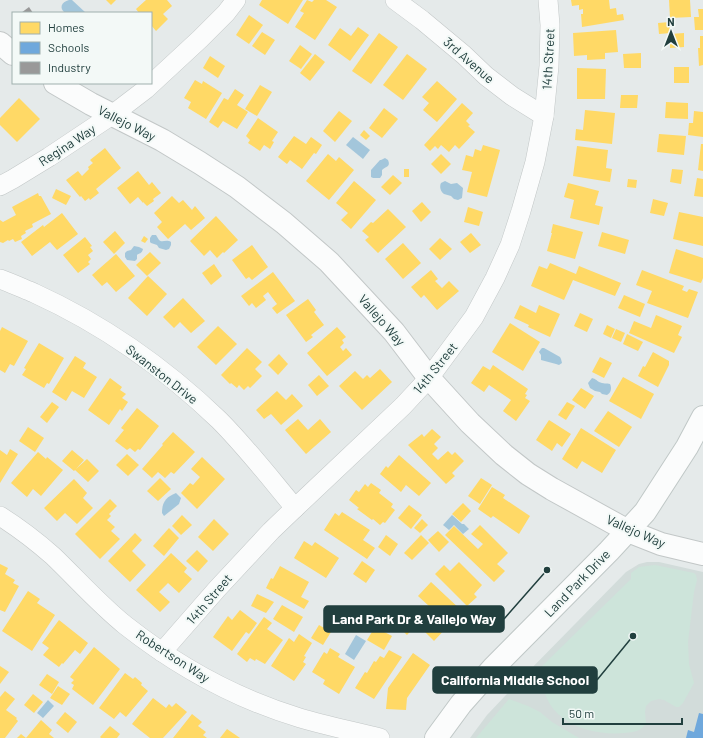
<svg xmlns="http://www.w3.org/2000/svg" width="703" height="738" font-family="Barlow,sans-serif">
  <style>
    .built { fill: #d2dcda }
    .green { fill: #cde4da }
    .water { fill: #a3c6db }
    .homes { fill: #ffd966 }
    .schools { fill: #6fa8dc }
    .industry { fill: #999 }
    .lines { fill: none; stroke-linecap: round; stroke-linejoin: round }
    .minor-casing { stroke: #c2c7c7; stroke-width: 20 }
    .tertiary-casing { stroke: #c2c7c7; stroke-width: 24 }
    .secondary-casing { stroke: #c0c8c7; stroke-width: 24 }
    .minor { stroke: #fbfcfc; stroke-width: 19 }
    .tertiary { stroke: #fbfcfc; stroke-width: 22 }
    .secondary { stroke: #fbfcfc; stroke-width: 22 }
    .labels { text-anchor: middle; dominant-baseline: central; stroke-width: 4; stroke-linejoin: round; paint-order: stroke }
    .street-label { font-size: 13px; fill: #213f3e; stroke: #f3f9f7 }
    .leader { fill: none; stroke: #213f3e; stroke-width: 1.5 }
    .callout-dot { fill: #213f3e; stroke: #f3f9f7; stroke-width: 1.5 }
    .callout { fill: #213f3e; stroke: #213f3e; stroke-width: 1.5 }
    .callout-label { font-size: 14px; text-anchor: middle; font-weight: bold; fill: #fff }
  </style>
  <rect width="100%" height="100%" fill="#e5eaea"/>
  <!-- built -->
  <polygon class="built" points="647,562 659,562 703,572 703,738 470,738 487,715 523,677 626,572 639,564"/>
  <!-- green -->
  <g class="green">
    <path d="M 655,565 L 694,573 L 696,575 L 697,580 L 694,592 L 688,642 L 689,664 L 694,683 L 683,703 L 679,707 L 676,707 L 664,700 L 659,699 L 651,701 L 646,706 L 645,712 L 646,723 C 642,731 634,732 625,733 C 602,735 575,730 558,714 C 545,702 542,685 539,669 L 631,579 L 631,573 L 639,567 Z"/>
    <polygon points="509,699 528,706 540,712 552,722 579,738 476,738"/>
  </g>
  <!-- water -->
  <g class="water">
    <path d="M 69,0 L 72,0 L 86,13 L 65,13 C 59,8 61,2 69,0 Z"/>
    <polygon points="353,137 370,150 363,159 346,145"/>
    <path d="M 385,158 L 388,160 C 391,167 386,166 382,170 L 382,175 L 380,178 L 373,178 L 371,177 L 371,170 L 380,160 L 381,160 Z"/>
    <path d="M 445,181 L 451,184 L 457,183 L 463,188 L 462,198 L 458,200 L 454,199 L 451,196 L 444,194 C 441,192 439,187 441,183 Z"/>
    <path d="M 152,235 L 156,235 C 157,237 158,238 159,240 C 162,243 166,239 171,242 L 171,245 L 169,249 L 166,250 L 159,248 L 157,245 L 151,243 L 150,242 L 150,238 Z"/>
    <path d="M 134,246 L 139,247 L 143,249 C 142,254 139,253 137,255 L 137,259 L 135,261 L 127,260 L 125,257 L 125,253 L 127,251 L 131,250 Z"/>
    <polygon points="542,348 544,348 560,357 561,359 562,363 559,365 556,364 541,360 541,355 539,352 541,349"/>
    <path d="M 592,378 C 596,379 596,380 599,382 C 603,384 607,383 610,384 C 612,388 611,393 607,395 L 602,394 L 600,392 L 595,391 L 590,388 L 588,383 Z"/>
    <path d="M 176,493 L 181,498 L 179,504 L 164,516 L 162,513 C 162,502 166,497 176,493 Z"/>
    <polygon points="452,515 462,524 464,524 469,529 463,534 454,525 449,530 443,525"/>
    <polygon points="356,635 366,641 354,660 345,654"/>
    <polygon points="48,700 54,706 43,718 37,713"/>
  </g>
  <!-- homes -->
  <g class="homes">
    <polygon points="106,0 116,0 111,5"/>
    <polygon points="146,0 167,0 172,6 163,14 168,19 156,31 151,25 151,13 139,13 136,9"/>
    <polygon points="262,0 303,0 288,24 259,5"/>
    <polygon points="307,0 312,2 314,0 326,0 337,7 315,40 295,27 304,13 300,11"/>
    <polygon points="571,0 609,0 610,9 616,8 617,15 623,14 624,20 582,27 581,14 583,14 583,9 579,10 579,5 572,6"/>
    <polygon points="669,0 690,0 691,17 670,18"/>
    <polygon points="698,9 703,9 703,30 695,30 694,17 699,17"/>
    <polygon points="249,15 263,25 249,44 236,35"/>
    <polygon points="670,22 671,33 659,34 658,23"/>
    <polygon points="358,27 369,35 350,61 328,45 340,28 351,36"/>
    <polygon points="616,30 618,52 605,53 605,59 587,60 587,55 574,56 573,33"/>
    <polygon points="262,32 275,40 265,55 252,46"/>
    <polygon points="379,33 398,47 371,84 352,71"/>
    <polygon points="684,33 684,47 670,48 670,34"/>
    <polygon points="700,36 703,36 703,65 699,66 698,48 700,48"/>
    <polygon points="300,45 312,54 301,69 289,61"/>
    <polygon points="641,53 641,68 624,68 623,54"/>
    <polygon points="315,54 325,62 310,81 300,73"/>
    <polygon points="407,54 427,69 403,100 383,85"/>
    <polygon points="210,56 225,66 218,78 203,68"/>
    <rect x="674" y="67" width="15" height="16"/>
    <polygon points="577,68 606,69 605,99 577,99"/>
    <polygon points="195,80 202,84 203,81 222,93 206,119 188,108 191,102 184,98"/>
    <polygon points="437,81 457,99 437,122 423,110 429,103 422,97"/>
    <polygon points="260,85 272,92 257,116 245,109"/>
    <polygon points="235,89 244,95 237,105 248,112 237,129 223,121 218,128 209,122 224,98 228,100"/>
    <polygon points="621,95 638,95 637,108 620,108"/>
    <polygon points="19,98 40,119 17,142 0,125 0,118"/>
    <polygon points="666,102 688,103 688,119 665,118"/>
    <polygon points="462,103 473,113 466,121 470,125 468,126 475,132 459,149 455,145 449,152 441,145 438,149 435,146 430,151 424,145"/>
    <polygon points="384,108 398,119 382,138 369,128"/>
    <polygon points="585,110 615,113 612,144 575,140 576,129 583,130"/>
    <polygon points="339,111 352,121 335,142 323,131"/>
    <polygon points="694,111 703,112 703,137 688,135 689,123 693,123"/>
    <polygon points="258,118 278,132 272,141 274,142 270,149 264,145 260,151 248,143 250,140 246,136"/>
    <polygon points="364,130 370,136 366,140 360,135"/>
    <polygon points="659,134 686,136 684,155 657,152"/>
    <polygon points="294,136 306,144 311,137 322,145 316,154 314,153 302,169 290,160 287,164 278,157"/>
    <polygon points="701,144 703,144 703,171 698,170"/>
    <polygon points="483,145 500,150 487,197 467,192 472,172 462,170 466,155 473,157 475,149 481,151"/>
    <polygon points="577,146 608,150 606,168 612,169 610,182 573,176"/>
    <polygon points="105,148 121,168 96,189 99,193 90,200 89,198 85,201 81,196 80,197 66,180 78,171 82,176 89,169 88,167 93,163 90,160"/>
    <polygon points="328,154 336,161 339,157 354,170 329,200 306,181"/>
    <polygon points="441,154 451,164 441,174 431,164"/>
    <rect x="404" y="169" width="5" height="8"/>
    <polygon points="672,169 683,170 681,184 670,182"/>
    <polygon points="138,171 149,185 152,182 161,193 153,199 154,201 147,206 143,202 143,203 138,197 130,204 117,188"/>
    <polygon points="393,175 402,183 390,195 381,187"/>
    <polygon points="697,178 703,179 703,197 694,196"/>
    <polygon points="628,179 637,180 636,188 627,187"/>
    <polygon points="354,181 376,200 351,229 341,220 348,213 336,203"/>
    <polygon points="568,183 599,191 595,205 603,207 599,225 570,218 574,200 564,197"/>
    <polygon points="56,189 71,196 66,205 52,198"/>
    <polygon points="38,193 39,196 41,196 51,214 32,224 33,227 25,231 26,233 21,236 22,239 15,242 13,239 9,241 8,240 3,243 0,242 0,220 3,222 16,215 12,207"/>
    <polygon points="172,196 179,203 183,200 192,210 195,206 205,218 191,230 185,224 168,239 157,227 162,222 154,213"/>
    <polygon points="653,199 668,203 664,216 650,213"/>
    <polygon points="422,202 431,212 421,222 412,211"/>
    <polygon points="468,207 483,212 479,226 464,222"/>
    <polygon points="388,209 406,227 378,253 365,240 369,237 362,231 371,222 373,223"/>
    <polygon points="679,212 703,217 703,246 673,239"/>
    <polygon points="62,213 78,234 57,250 50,242 32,256 21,242 43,225 44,227"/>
    <polygon points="216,216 238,240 224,253 223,252 217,258 210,250 204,256 190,241"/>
    <polygon points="553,224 583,232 575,259 547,251 552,233 551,233"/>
    <polygon points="115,231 125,243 114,254 103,242"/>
    <polygon points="602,232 629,240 625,254 598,246"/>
    <polygon points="471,233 481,245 470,253 460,242"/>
    <polygon points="144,236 148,239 145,243 141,241"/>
    <polygon points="85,237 92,246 90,247 93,251 88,255 91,259 88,262 90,264 78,273 63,255"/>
    <polygon points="440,238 452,249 440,260 429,249"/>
    <polygon points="403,243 421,263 403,279 385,259"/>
    <polygon points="252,245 268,267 252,280 249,277 246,279 232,260"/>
    <polygon points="676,249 703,258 703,278 701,283 669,273"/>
    <polygon points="150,252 161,263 147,276 136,265"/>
    <polygon points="116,254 135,276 116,292 107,282 102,286 92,275"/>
    <polygon points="550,263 576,274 579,266 621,283 615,296 573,280 564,300 531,286 539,266 547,269"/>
    <polygon points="214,264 222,276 211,285 202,273"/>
    <polygon points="431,270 438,279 435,281 442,288 449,281 459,291 437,310 424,295 421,298 411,287"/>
    <polygon points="642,270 684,286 682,290 687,292 689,289 698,292 688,318 647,303 652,291 636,285"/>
    <polygon points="273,272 295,301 277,314 272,308 277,304 268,292 263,296 266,300 256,308 252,303 249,306 241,296"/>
    <polygon points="148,276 167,294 147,316 128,298"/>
    <polygon points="624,295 645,304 640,317 618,308"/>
    <polygon points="183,298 205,321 191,333 180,322 174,328 163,317"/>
    <polygon points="308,299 316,310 314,312 324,325 311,335 313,337 306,342 286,315"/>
    <polygon points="520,305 536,313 539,305 560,314 550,337 528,327 529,325 514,318"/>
    <polygon points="580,313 593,319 587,332 574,326"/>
    <polygon points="656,315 682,326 678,335 682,337 674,353 629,333 634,321 651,328"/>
    <polygon points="510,323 540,342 523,371 492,352"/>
    <polygon points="607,325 615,329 611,338 603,334"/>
    <polygon points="218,326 237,344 216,365 197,347"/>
    <polygon points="2,327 28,341 14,366 10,364 5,373 0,370 0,331"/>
    <polygon points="337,327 346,337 342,340 344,343 340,347 343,351 346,348 352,355 327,376 307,353"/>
    <polygon points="616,329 625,333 621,342 612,338"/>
    <polygon points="627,334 643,342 638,351 623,344"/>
    <polygon points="39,343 64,358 49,384 47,383 44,388 22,375 26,369 24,368"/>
    <polygon points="247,348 262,362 255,369 262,376 250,388 248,386 244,390 239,385 237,388 231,383 230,384 221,375"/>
    <polygon points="653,352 669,361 669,365 658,387 638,376 643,366 645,367"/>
    <polygon points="279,354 288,364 278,375 268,365"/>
    <polygon points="75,356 86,363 83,368 97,377 84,398 72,391 66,401 52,392"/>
    <polygon points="600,357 612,363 604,378 592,372"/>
    <polygon points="493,365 528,389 525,394 527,395 525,398 530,401 516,421 503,411 511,400 489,385 484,392 471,383 483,366 490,370"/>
    <polygon points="380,369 392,382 362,410 339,386 355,371 363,379 367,375 370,378"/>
    <polygon points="319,375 329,386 317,396 308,385"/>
    <polygon points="623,377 654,394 641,419 609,401"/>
    <polygon points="110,378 122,387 120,390 126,394 122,398 128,402 122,411 120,409 109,425 88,410"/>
    <polygon points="581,388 594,396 585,409 572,400"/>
    <polygon points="277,391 286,400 292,394 303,406 281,425 271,414 264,419 256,410"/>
    <polygon points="52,402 59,407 47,423 40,417"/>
    <polygon points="567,402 575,406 566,420 558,415"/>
    <polygon points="137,408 159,426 140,450 138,449 135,452 130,448 127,450 115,441 124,430 121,428"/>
    <polygon points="608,411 632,427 619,447 594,431"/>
    <polygon points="298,419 308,430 320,419 331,432 306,454 285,430"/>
    <polygon points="549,420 571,434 562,447 557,443 552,451 536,440"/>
    <polygon points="28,427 44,438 35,452 19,441"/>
    <polygon points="581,428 616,450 602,473 582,461 577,469 562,459"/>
    <polygon points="432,429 441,437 434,444 438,448 432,454 438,460 448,451 452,455 455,452 464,461 452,473 455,476 446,484 408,445 422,434 424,437"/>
    <polygon points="173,432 195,452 174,474 171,472 165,478 158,472 152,478 142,469 163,445 162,444"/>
    <polygon points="10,449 18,454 0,483 0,450 7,455"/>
    <polygon points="72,450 84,460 76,469 87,459 99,471 88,482 75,470 74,471 62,461"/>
    <polygon points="38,452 46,459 47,457 63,470 41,496 33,489 27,497 11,483"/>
    <polygon points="127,454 139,465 128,476 116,465"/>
    <polygon points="399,455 431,483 419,496 406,485 401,492 380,474 386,466 388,468"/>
    <polygon points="202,457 225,479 197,509 181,493 190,483 193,485 200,477 191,469"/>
    <polygon points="160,478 171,489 158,501 147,491"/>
    <polygon points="481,478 492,485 480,504 468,496"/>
    <polygon points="74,479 87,493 83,498 93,508 77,524 65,513 57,521 44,508"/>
    <polygon points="371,483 381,490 379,493 393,504 391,507 395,510 385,523 383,522 380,525 373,519 372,520 357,509 359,508 349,500 356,490 359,492 365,484 368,487"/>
    <polygon points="492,487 505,495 503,498 530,516 519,534 493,516 491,518 478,509"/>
    <polygon points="110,499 117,506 109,514 111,516 107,520 115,527 111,531 120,539 100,559 75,534"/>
    <polygon points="463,503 471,511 461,522 452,514"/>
    <polygon points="409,505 422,515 411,529 398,518"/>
    <polygon points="342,512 370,530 363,540 375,548 367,559 324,530 335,513 339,516"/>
    <polygon points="182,515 192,525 181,535 172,526"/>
    <polygon points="214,519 229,534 213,551 198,537"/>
    <polygon points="422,519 428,525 420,533 414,528"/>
    <polygon points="480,525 508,553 497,564 505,571 494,582 445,535 454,526 478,549 483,544 471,534"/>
    <polygon points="169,528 179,538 164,556 153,546"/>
    <polygon points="438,531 449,542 439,552 428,540"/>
    <polygon points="135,533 142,540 132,551 146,565 130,582 108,561"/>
    <polygon points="386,535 398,544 390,556 378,547"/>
    <polygon points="421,535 429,543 412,560 404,553"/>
    <polygon points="304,541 312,546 315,542 339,558 326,578 294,558"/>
    <polygon points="197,550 208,561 198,572 186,561"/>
    <polygon points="171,553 187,568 184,572 192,579 179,593 168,583 159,592 170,602 160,612 136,590"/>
    <polygon points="362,561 375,570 366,583 353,574"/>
    <polygon points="459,562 482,585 474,594 477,597 467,606 435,574 444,565 450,571"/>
    <polygon points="0,564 8,568 5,574 15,580 13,583 19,586 5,612 0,610"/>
    <polygon points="280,566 309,582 301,597 309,601 304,609 266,588 271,578 273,579"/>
    <polygon points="431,582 462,611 434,641 417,624 407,635 392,620 405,606 419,619 430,607 418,596"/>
    <polygon points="28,591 40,599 37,603 55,615 32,651 2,631"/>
    <polygon points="257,594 274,602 266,613 251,606"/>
    <polygon points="282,605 303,617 294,632 273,619"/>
    <polygon points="350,606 367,616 358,631 351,627 349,632 338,626"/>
    <polygon points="240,610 257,623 249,634 246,632 232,651 213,637 228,616 232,620"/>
    <polygon points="264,617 272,623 267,629 283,640 265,664 256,659 255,661 250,658 247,662 237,654"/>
    <polygon points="59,620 88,643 80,654 75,650 63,664 62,663 59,667 43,655 49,648 42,643"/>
    <polygon points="319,625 331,632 323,645 311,638"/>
    <polygon points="375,627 392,636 384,650 367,640"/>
    <polygon points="299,634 312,643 304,656 306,657 303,662 306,664 294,681 271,666 289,638 294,642"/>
    <polygon points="94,647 120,669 93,705 72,689 74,685 71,683 74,680 70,677"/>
    <polygon points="330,648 340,654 338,657 355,667 339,694 323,684 325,680 312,672 324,652 327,654"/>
    <polygon points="389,650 402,657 374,699 355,688 365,672 367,673 374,661 376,662 380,656 384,658"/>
    <polygon points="413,653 430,665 407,698 406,710 386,709 388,688"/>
    <polygon points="0,666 9,672 0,684"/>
    <polygon points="125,673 133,679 135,677 142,683 141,685 148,691 126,717 120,712 114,719 99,708"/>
    <polygon points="47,674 59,682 52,694 39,685"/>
    <polygon points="58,686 70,694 62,705 50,698"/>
    <polygon points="5,691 15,699 6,710 17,718 16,719 18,721 5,738 0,738 0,697"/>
    <polygon points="33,694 43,702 34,713 24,705"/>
    <polygon points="153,698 166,708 169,704 172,707 176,703 187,712 163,738 150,738 132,724"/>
    <polygon points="65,712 77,722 68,733 56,723"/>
    <polygon points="192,714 202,722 198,726 206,732 203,735 207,738 173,738"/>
    <polygon points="41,720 52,730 49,734 54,738 26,738"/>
    <polygon points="110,726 120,734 117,738 101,738 100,737"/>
    <polygon points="227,729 240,738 220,738"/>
    <polygon points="21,734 26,738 17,738"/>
  </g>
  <!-- schools -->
  <polygon class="schools" points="699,713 703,714 703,738 686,738 688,730 694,732"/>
  <!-- industry -->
  <polygon class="industry" points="29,7 33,13 21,13"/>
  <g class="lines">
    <!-- minor casing -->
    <g class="minor-casing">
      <g id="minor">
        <polyline points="395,0 422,20 464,55 486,76 512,96 544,116"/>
        <polyline points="0,186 13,179 49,157 112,115 146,89 200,39 226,13 236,0"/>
        <path d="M 0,279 C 11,283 22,288 34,293 C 102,324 165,368 219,420 C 246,447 270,478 295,508"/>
        <path d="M 0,516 C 19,528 36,541 53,556 C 77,579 99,604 125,625 C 177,666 237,699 300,718 C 327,726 353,731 380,738"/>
        <polyline points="162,652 217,589 271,531 295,508 403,406 429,378 474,317 495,278 510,245 521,211 535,162 544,116 549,66 550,25 548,0"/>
      </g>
    </g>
    <!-- tertiary casing -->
    <g class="tertiary-casing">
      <g id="tertiary">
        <polyline points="0,43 13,54"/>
        <polyline points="55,83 91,104 162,140 200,163 237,187 284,223 329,262 394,332 429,378 470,423 504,455 528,474 552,489 628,531 661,544 703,554"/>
      </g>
    </g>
    <!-- secondary casing -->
    <g class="secondary-casing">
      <polyline id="secondary" points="436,738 461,704 493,668 609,551 645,512 687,447 703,417"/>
    </g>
    <!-- minor -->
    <use href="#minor" class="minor"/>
    <!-- tertiary -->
    <use href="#tertiary" class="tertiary"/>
    <!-- secondary -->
    <use href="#secondary" class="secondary"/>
  </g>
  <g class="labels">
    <!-- street labels -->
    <g class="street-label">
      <text transform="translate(548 59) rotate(-87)">14th Street</text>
      <text transform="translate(469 60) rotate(41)">3rd Avenue</text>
      <text transform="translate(127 123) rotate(27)">Vallejo Way</text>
      <text transform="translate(67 145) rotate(-33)">Regina Way</text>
      <text transform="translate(382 320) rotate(49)">Vallejo Way</text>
      <text transform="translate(435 368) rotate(-51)">14th Street</text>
      <text transform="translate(162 374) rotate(38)">Swanston Drive</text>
      <text transform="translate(636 531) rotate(24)">Vallejo Way</text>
      <text transform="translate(577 583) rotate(-46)">Land Park Drive</text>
      <text transform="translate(209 599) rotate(-49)">14th Street</text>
      <text transform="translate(173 656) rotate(33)">Robertson Way</text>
    </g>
  </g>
  <!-- callouts -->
  <path class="leader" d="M547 570L504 619M633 636L597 680"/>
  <g class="callout-dot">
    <circle cx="547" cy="570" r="4"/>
    <circle cx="633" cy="636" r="4"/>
  </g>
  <g class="callout">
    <rect x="324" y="606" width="180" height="26" rx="4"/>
    <rect x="433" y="667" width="164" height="26" rx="4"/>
  </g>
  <g class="callout-label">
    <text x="414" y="624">Land Park Dr &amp; Vallejo Way</text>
    <text x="515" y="685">California Middle School</text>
  </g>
  <!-- legend -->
  <rect x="12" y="12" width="140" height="72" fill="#f3f9f7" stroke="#9fafad"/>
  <rect x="20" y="22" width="20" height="12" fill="#ffd966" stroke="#9fafad"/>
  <text x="48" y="32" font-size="12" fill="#213f3e">Homes</text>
  <rect x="20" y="42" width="20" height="12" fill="#6fa8dc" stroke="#9fafad"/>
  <text x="48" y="52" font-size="12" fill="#213f3e">Schools</text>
  <rect x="20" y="62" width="20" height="12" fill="#999999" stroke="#9fafad"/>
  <text x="48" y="72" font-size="12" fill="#213f3e">Industry</text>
  <!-- north arrow -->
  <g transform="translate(671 32)" stroke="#f3f9f7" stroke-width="3" paint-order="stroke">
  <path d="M0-3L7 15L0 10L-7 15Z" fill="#213f3e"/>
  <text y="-6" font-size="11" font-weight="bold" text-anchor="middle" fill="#213f3e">N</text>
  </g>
  <!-- scale -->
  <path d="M563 718v6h119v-6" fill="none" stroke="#213f3e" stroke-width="2"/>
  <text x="569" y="718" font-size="12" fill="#213f3e" stroke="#f3f9f7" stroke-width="3" paint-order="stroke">50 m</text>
</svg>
